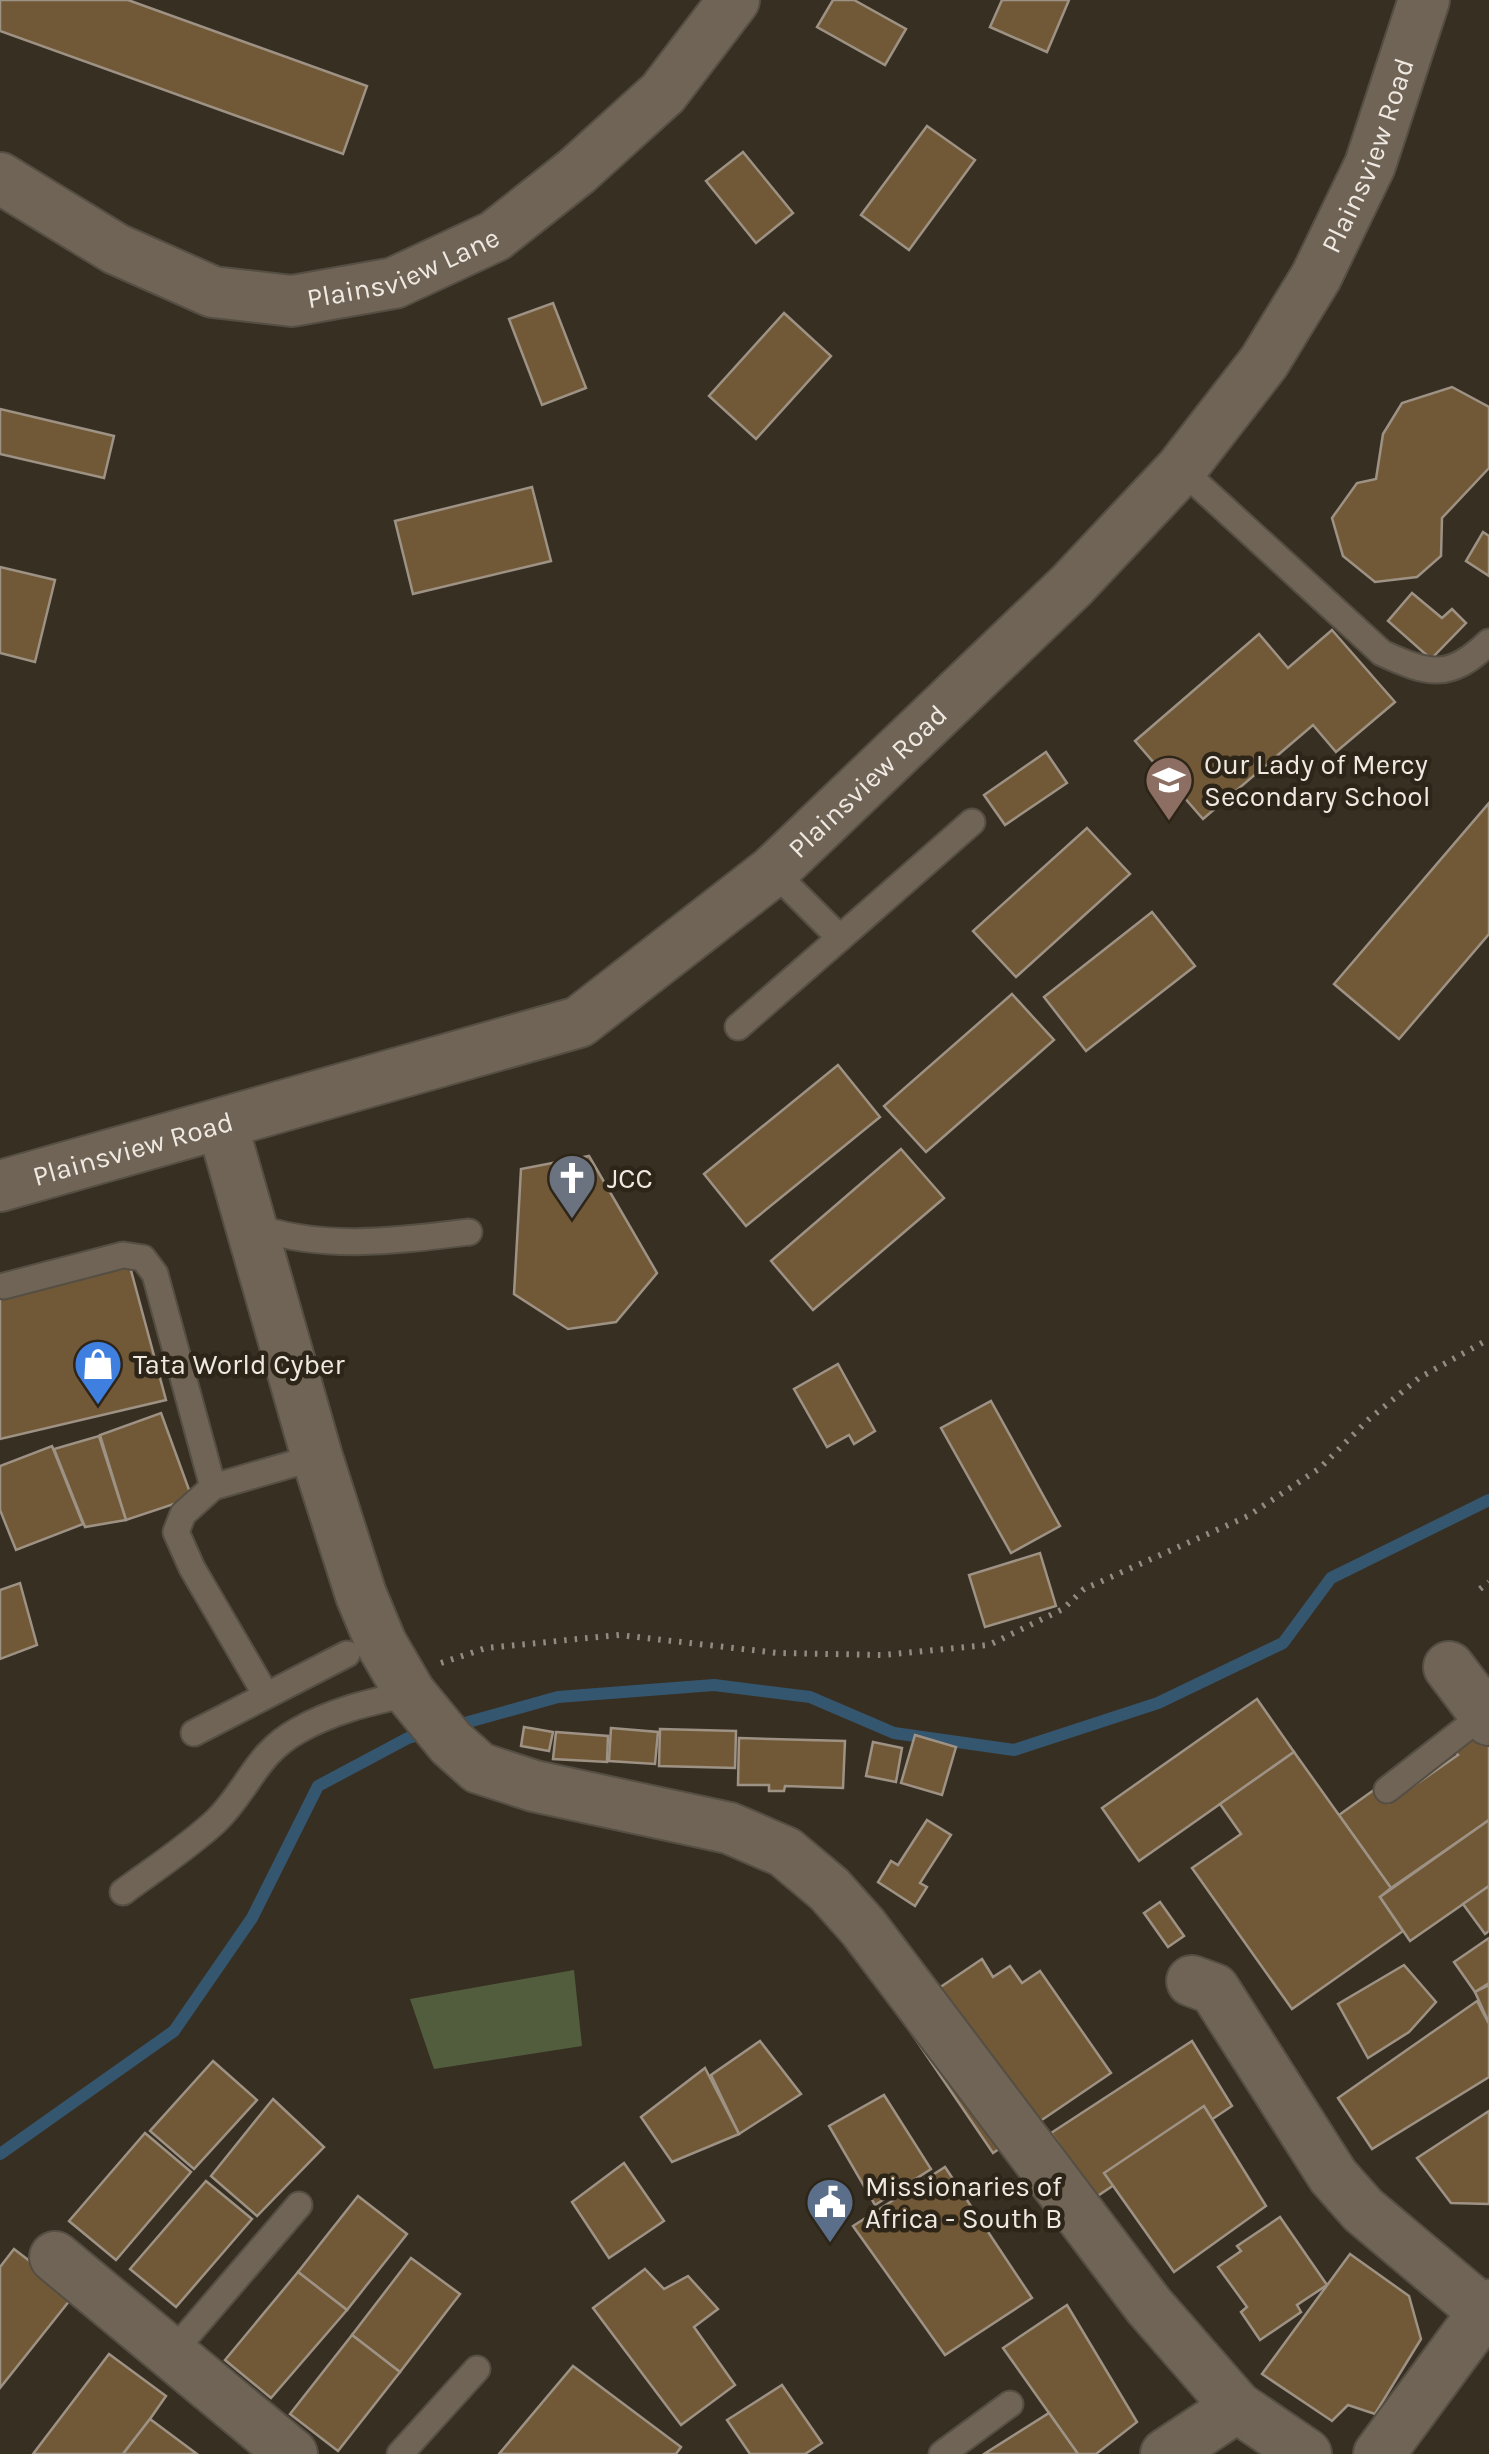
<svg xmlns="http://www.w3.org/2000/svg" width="1489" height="2454" font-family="Karla,sans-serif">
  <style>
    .green { fill: #515d3d }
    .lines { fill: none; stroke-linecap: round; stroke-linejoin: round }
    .stream { stroke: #35566f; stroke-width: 12 }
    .building { fill: #715938; stroke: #9d9284; stroke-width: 2.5 }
    .lane-casing { stroke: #554e43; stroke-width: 29 }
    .street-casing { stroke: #554e43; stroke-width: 54 }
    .path { stroke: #928b81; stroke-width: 6; stroke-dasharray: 2.5 8; stroke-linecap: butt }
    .lane { stroke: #6f6456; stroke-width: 25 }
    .street { stroke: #6f6456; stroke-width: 50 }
    .labels { text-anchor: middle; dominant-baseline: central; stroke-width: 9; stroke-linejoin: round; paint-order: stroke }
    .street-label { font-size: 28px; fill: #efe9e1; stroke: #2e2519 }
    .poi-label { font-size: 28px; fill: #efe9e1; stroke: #2e2519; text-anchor: start }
  </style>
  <rect width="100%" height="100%" fill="#382f23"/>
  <!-- green -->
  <polygon class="green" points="574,1970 582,2046 434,2069 410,1999"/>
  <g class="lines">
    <!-- stream -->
    <g class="stream">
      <polyline points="454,1726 558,1697 714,1685 810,1697 894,1733 1014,1750 1158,1703 1283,1643 1331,1578 1489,1500"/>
      <polyline points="0,2154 174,2031 252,1918 318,1786 408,1738 430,1732"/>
    </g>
  </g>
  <!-- building -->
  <g class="building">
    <polygon points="0,0 128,0 367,86 343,154 0,31"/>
    <polygon points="833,0 854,0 906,29 885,65 817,27"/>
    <polygon points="1002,0 1069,0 1047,52 990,27"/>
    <polygon points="927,126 975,160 909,250 861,215"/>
    <polygon points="743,152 793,213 756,243 706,181"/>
    <polygon points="553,303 586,388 542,405 509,319"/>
    <polygon points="784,313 831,356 756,439 709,396"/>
    <polygon points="1452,387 1489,407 1489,468 1442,518 1441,556 1417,577 1375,582 1343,556 1332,518 1357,483 1376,479 1383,434 1402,403"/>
    <polygon points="0,409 114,436 104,478 0,454"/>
    <polygon points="532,487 551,561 413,594 395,521"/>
    <polygon points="1483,532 1489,536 1489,576 1466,561"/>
    <polygon points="0,567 55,580 35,662 0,653"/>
    <polygon points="1412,593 1442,618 1452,609 1466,623 1431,659 1388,621"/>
    <polygon points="1332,630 1395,702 1336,752 1313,725 1203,819 1135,741 1259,634 1288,668"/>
    <polygon points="1046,752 1067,783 1005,825 984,795"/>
    <polygon points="1489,803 1489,934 1399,1039 1334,984"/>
    <polygon points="1087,828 1130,874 1016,977 973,931"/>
    <polygon points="1152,912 1195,966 1086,1051 1044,997"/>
    <polygon points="1012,994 1054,1040 926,1152 884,1106"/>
    <polygon points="838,1065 880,1117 746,1226 704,1174"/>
    <polygon points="901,1149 944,1198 813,1310 771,1261"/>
    <polygon points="589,1156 657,1273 616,1322 568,1329 514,1294 521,1169"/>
    <polygon points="129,1263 166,1400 0,1439 0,1296"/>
    <polygon points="838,1364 875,1431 854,1444 849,1435 827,1447 794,1389"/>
    <polygon points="991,1401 1060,1526 1011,1553 941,1428"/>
    <polygon points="161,1413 192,1498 126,1520 100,1435"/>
    <polygon points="99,1436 126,1520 85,1527 54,1449"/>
    <polygon points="52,1446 83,1524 16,1550 0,1510 0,1466"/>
    <polygon points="1040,1553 1056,1606 985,1627 969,1575"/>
    <polygon points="20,1583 37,1645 0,1659 0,1590"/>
    <polygon points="1257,1699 1294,1752 1139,1861 1102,1808"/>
    <polygon points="524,1727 553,1732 549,1751 521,1746"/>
    <polygon points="611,1728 658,1732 655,1764 609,1761"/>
    <polygon points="1486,1728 1489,1733 1489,1820 1391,1888 1339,1815 1378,1787 1389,1803 1458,1755 1454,1750"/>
    <polygon points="660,1729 736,1731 735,1768 659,1766"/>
    <polygon points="556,1732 608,1736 607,1762 553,1759"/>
    <polygon points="915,1735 956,1747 942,1795 901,1783"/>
    <polygon points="739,1738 845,1741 843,1788 785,1786 784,1791 769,1791 769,1785 738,1785"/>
    <polygon points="873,1742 902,1748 896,1782 866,1776"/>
    <polygon points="1294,1752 1391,1888 1380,1897 1403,1931 1292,2009 1192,1868 1241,1834 1220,1804"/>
    <polygon points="927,1820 951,1835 920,1883 927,1887 915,1906 878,1882 891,1861 898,1865"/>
    <polygon points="1489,1820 1489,1886 1410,1941 1380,1897"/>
    <polygon points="1489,1886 1489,1931 1485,1934 1463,1904"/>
    <polygon points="1160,1902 1184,1936 1168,1947 1144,1913"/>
    <polygon points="1489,1938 1489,1983 1475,1992 1454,1962"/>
    <polygon points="982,1959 993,1977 1010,1966 1022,1983 1040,1971 1111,2073 993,2153 899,2015"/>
    <polygon points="1404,1965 1436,2002 1409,2032 1368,2058 1338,2004"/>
    <polygon points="1489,1985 1489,2023 1475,1992"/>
    <polygon points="1477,2001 1489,2024 1489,2077 1372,2149 1338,2098"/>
    <polygon points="760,2041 801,2094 739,2134 711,2075"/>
    <polygon points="1192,2041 1232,2106 1096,2197 1051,2133"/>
    <polygon points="213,2061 257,2100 194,2169 150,2131"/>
    <polygon points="705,2068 739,2134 672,2162 641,2117"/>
    <polygon points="884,2095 931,2169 875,2205 829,2126"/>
    <polygon points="273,2099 324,2147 257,2216 211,2176"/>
    <polygon points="1204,2106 1266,2206 1174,2272 1104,2173"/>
    <polygon points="1489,2111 1489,2204 1451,2203 1417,2158"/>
    <polygon points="145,2133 191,2172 116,2260 69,2221"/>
    <polygon points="624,2163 664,2221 609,2258 572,2202"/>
    <polygon points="945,2167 1032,2298 945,2355 853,2226"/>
    <polygon points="206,2181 252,2219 176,2307 130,2269"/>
    <polygon points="358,2196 407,2234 347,2310 298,2272"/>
    <polygon points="1280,2217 1327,2285 1297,2305 1301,2312 1260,2340 1241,2312 1247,2307 1218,2267 1241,2251 1237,2246"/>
    <polygon points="14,2249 74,2295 0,2388 0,2267"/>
    <polygon points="1350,2254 1409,2296 1421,2339 1375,2414 1348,2405 1332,2421 1262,2374"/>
    <polygon points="411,2258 460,2294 400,2372 352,2335"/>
    <polygon points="645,2269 664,2289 688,2276 718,2309 694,2327 735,2385 681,2425 593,2308"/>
    <polygon points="298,2272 347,2310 271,2398 225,2360"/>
    <polygon points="1067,2305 1137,2422 1096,2454 1078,2454 1003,2348"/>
    <polygon points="352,2335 400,2372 338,2451 290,2414"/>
    <polygon points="109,2354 166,2396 150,2419 123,2454 33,2454"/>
    <polygon points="573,2366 681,2447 676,2454 499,2454"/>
    <polygon points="782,2385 822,2443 805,2454 750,2454 727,2420"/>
    <polygon points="1049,2413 1078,2454 984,2454"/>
    <polygon points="150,2419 197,2454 123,2454"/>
  </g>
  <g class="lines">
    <!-- lane casing -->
    <g class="lane-casing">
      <g id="lane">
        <path d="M 1181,469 L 1382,653 C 1428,674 1449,681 1489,642"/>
        <polyline points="773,871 840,938 972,822"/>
        <polyline points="738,1027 840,938"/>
        <path d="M 250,1225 C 320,1251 396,1241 469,1232"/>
        <polyline points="4,1286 123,1255 143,1258 155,1274 213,1487 317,1457"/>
        <polyline points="213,1487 183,1514 176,1532 192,1568 266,1695"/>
        <polyline points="194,1733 347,1654"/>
        <polyline points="1387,1790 1484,1714"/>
        <path d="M 123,1892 C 154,1869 187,1848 216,1821 C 249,1789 255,1754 299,1730 C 334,1710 372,1702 410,1693"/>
        <polyline points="171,2354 299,2205"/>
        <polyline points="400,2454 477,2369"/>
        <polyline points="942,2454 1010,2404"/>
      </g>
    </g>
    <!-- street casing -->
    <g class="street-casing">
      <g id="street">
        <path id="s1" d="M 0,178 L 116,249 L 213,292 L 292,301 L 394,283 L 495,236 L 577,171 L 663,93 L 734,0"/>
        <polyline points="222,1124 317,1457 361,1595 381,1643 410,1693 451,1743 479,1768 534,1786 729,1828 785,1852 829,1889 863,1927 1149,2306 1237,2407 1306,2454"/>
        <path id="s2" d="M 0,1186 L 579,1022 L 773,871 L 1072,585 L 1181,469 L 1264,362 L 1316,277 L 1370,165 L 1424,0"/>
        <polyline points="1449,1667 1489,1720"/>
        <polyline points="1192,1981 1214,1989 1333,2176 1363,2210 1489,2316"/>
        <polyline points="55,2257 292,2454"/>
        <polyline points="1166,2454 1237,2407"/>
        <polyline points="1379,2454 1489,2305"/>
      </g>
    </g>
    <!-- path -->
    <g class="path">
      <polyline points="1480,1589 1489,1582"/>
      <polyline points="441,1663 486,1648 619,1635 778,1653 882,1655 989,1645 1063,1609 1084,1589 1248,1516 1320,1468 1368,1420 1419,1378 1489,1339"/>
    </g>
    <!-- lane -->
    <use href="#lane" class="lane"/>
    <!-- street -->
    <use href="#street" class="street"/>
  </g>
  <!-- icons -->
  <defs>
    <g id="school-pin" transform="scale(2.5)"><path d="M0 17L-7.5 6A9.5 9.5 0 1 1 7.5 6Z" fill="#8d6e63" stroke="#2e2519"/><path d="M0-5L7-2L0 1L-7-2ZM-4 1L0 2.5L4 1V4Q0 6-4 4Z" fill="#fff"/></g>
    <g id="church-pin" transform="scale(2.5)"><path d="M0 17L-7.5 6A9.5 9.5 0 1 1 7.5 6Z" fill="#6b7280" stroke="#2e2519"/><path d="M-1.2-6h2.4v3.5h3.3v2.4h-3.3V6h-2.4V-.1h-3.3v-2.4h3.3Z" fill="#fff"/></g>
    <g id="shop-pin" transform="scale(2.5)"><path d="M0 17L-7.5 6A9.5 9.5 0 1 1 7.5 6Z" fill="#3f7fe0" stroke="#2e2519"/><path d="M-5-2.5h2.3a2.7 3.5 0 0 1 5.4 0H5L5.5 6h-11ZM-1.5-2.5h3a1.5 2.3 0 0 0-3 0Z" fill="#fff"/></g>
    <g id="civic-pin" transform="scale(2.5)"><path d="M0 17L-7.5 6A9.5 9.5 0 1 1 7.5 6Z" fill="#5c6f8a" stroke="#2e2519"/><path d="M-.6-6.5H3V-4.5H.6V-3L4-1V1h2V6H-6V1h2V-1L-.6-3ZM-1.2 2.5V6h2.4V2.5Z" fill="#fff"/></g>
  </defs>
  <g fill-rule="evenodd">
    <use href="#school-pin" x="1169" y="780"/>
    <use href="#church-pin" x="572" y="1178"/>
    <use href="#shop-pin" x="98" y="1364"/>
    <use href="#civic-pin" x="830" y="2202"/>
  </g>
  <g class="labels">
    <!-- street labels -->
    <g class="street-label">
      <text stroke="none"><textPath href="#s2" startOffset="1788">Plainsview Road</textPath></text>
      <text stroke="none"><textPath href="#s1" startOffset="438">Plainsview Lane</textPath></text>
      <text stroke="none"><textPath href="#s2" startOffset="978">Plainsview Road</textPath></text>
      <text stroke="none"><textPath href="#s2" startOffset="138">Plainsview Road</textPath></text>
    </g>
    <!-- poi labels -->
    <g class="poi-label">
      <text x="1204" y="764">Our Lady of Mercy<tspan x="1204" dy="32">Secondary School</tspan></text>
      <text x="607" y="1178">JCC</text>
      <text x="133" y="1364">Tata World Cyber</text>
      <text x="865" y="2186">Missionaries of<tspan x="865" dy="32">Africa - South B</tspan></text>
    </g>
  </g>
</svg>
